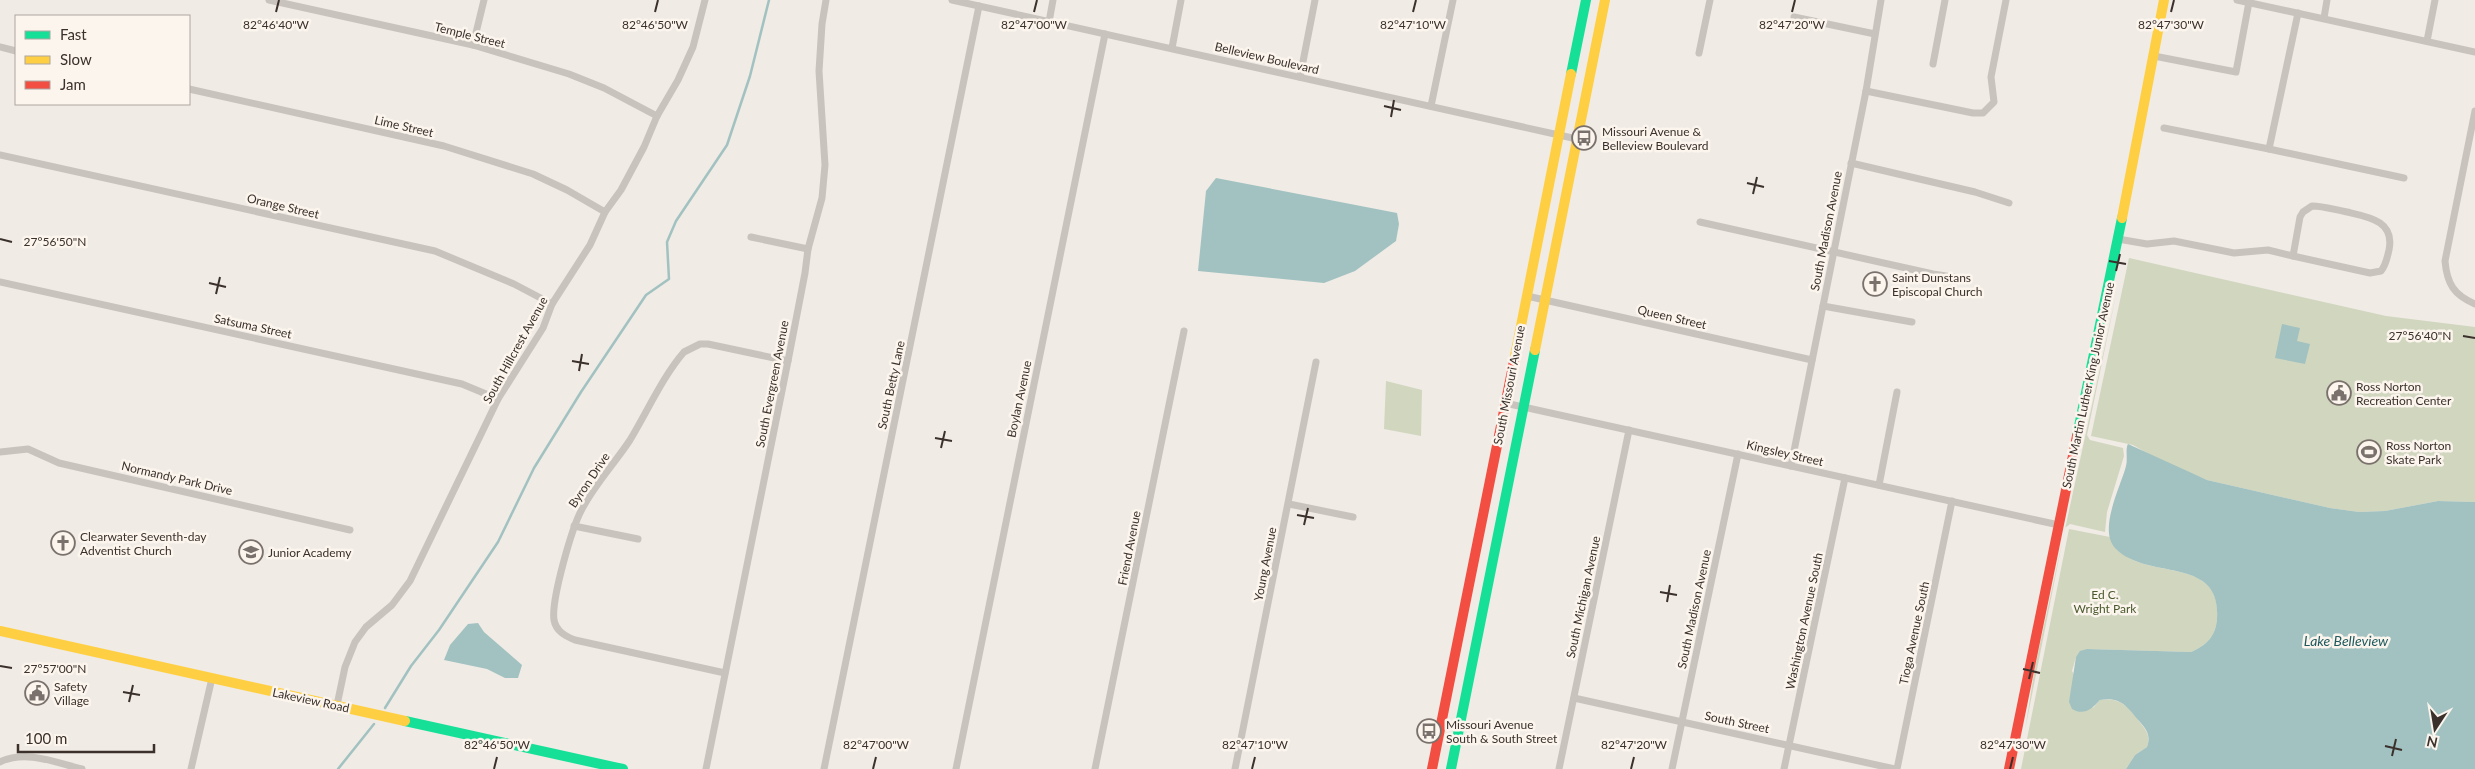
<svg xmlns="http://www.w3.org/2000/svg" width="2475" height="769" font-family="Lato,sans-serif">
  <style>
    .green { fill: #d1d6bf }
    .water { fill: #a1c2c1 }
    .lines { fill: none; stroke-linecap: round; stroke-linejoin: round }
    .stream { stroke: #a1c2c1; stroke-width: 2.5 }
    .street { stroke: #c9c3be; stroke-width: 7 }
    .fast { stroke: #16e098; stroke-width: 10 }
    .slow { stroke: #ffcf43; stroke-width: 10 }
    .jam { stroke: #f24e42; stroke-width: 10 }
    .ticks { fill: none; stroke: #3b302b; stroke-width: 2 }
    .labels { text-anchor: middle; dominant-baseline: central; stroke-width: 5; stroke-linejoin: round; paint-order: stroke }
    .street-label { font-size: 12px; fill: #3b302b; stroke: #fbf5ee }
    .poi-label { font-size: 12px; fill: #3b302b; stroke: #fbf5ee; text-anchor: start }
    .park-label { font-size: 12px; fill: #4a5a2e; stroke: #fbf5ee }
    .water-label { font-size: 14px; font-style: italic; fill: #1f5a5e; stroke: #fbf5ee }
    .ticks-label { font-size: 12px; text-anchor: middle; fill: #3b302b; stroke: #fbf5ee; stroke-width: 5; stroke-linejoin: round; paint-order: stroke }
  </style>
  <rect width="100%" height="100%" fill="#f0ebe5"/>
  <!-- green -->
  <g class="green">
    <polygon points="2129,258 2386,316 2475,327 2475,502 2438,501 2385,511 2359,512 2330,508 2207,480 2161,461 2133,445 2091,436"/>
    <polygon points="2117,290 2087,435 2090,440 2123,448 2124,456 2107,512 2105,532 2070,524 2065,528 2025,730 2035,667"/>
    <polygon points="1386,381 1422,390 1421,436 1384,429"/>
    <path d="M 2069,529 L 2110,537 C 2131,588 2222,548 2217,618 C 2216,636 2207,645 2191,652 L 2087,649 L 2076,657 L 2072,671 L 2093,708 L 2100,700 C 2119,697 2127,705 2138,720 C 2145,729 2151,734 2147,747 L 2135,755 L 2126,769 L 2021,769 Z"/>
  </g>
  <!-- water -->
  <g class="water">
    <polygon points="1216,178 1397,213 1399,224 1396,241 1355,271 1324,283 1198,271 1206,191"/>
    <polygon points="2282,324 2300,328 2297,341 2310,344 2305,364 2275,358"/>
    <path d="M 2128,444 L 2207,480 L 2330,508 L 2359,512 L 2385,511 L 2438,501 L 2475,502 L 2475,769 L 2126,769 L 2135,755 L 2147,747 C 2151,736 2147,730 2140,722 C 2127,707 2121,696 2100,700 C 2092,709 2084,716 2072,709 L 2069,702 L 2076,657 L 2080,651 L 2087,649 L 2191,652 C 2207,645 2216,636 2217,618 C 2221,555 2148,581 2116,549 C 2097,531 2121,486 2126,466 C 2128,459 2125,449 2128,444 Z"/>
    <polygon points="478,623 484,632 522,665 518,678 505,678 487,669 444,660 450,645 468,624"/>
  </g>
  <g class="lines">
    <!-- stream -->
    <g class="stream">
      <polyline points="385,708 411,666 439,630 498,542 534,468 581,392 646,295 669,279 667,242 676,221 727,145 750,76 769,0"/>
      <polyline points="338,769 374,724"/>
    </g>
    <!-- street -->
    <g class="street">
      <polyline points="269,0 473,45 569,74 604,88 657,116"/>
      <polyline points="952,0 1577,139"/>
      <polyline points="2237,0 2475,52"/>
      <polyline points="1794,17 1875,34"/>
      <polyline points="2324,18 2327,0"/>
      <polyline points="1049,22 1053,0"/>
      <polyline points="2427,41 2435,0"/>
      <polyline points="473,45 484,0"/>
      <polyline points="0,47 16,51"/>
      <polyline points="1172,48 1181,0"/>
      <polyline points="1699,53 1710,0"/>
      <polyline points="2154,56 2236,72 2249,2"/>
      <polyline points="1933,64 1945,0"/>
      <polyline points="1300,77 1315,0"/>
      <polyline points="189,89 444,146 533,174 567,190 605,212"/>
      <polyline points="1866,91 1973,113 1983,113 1994,102 1991,77 2006,0"/>
      <polyline points="1431,106 1453,0"/>
      <path d="M 2475,111 L 2445,261 C 2447,284 2454,295 2475,304"/>
      <polyline points="2164,128 2269,149 2298,13"/>
      <polyline points="2269,149 2404,178"/>
      <polyline points="0,155 435,251 514,284 552,304"/>
      <polyline points="1851,163 1975,192 2009,203"/>
      <path d="M 2312,206 C 2324,206 2335,210 2347,212 C 2369,217 2395,221 2389,250 C 2387,258 2386,265 2381,271 L 2370,273 L 2293,256 L 2300,217 L 2303,212 Z"/>
      <polyline points="1700,222 1933,274 1966,279"/>
      <polyline points="751,237 808,249"/>
      <polyline points="2118,239 2147,244 2174,241 2234,253 2268,250 2293,256"/>
      <polyline points="0,282 462,384 498,399"/>
      <polyline points="1527,296 1812,360"/>
      <polyline points="1823,306 1912,322"/>
      <polyline points="1505,403 2059,525"/>
      <polyline points="0,452 28,449 59,463 350,530"/>
      <polyline points="1791,466 1866,91 1881,0"/>
      <polyline points="1879,485 1897,392"/>
      <polyline points="1289,504 1353,517"/>
      <polyline points="574,526 638,539"/>
      <path d="M 725,673 L 575,640 C 565,636 556,631 554,620 C 551,600 572,527 582,509 C 595,484 615,463 630,440 C 647,412 663,376 684,352 L 700,344 L 708,344 L 788,361"/>
      <polyline points="1574,698 1895,769"/>
      <polyline points="337,705 345,667 355,642 366,627 392,605 410,581 498,399 543,328 552,304 590,245 605,212 621,190 644,147 657,116 678,80 693,47 705,0"/>
      <path d="M 0,762 C 25,749 57,763 82,769"/>
      <polyline points="191,769 212,678"/>
      <polyline points="706,769 788,361 805,273 808,249 822,198 825,165 819,71 822,24 826,0"/>
      <polyline points="824,769 979,6"/>
      <polyline points="956,769 1105,34"/>
      <polyline points="1095,769 1184,331"/>
      <polyline points="1235,769 1316,362"/>
      <polyline points="1559,769 1629,430"/>
      <polyline points="1672,769 1738,454"/>
      <polyline points="1784,769 1845,478"/>
      <polyline points="1897,769 1952,501"/>
    </g>
    <!-- fast -->
    <g class="fast">
      <polyline points="1571,74 1586,0"/>
      <polyline points="2077,436 2122,218"/>
      <polyline points="405,721 623,769"/>
      <polyline points="1451,769 1535,350"/>
    </g>
    <!-- slow -->
    <g class="slow">
      <polyline points="2122,218 2164,0"/>
      <polyline points="1535,350 1605,0"/>
      <polyline points="1514,361 1571,74"/>
      <polyline points="0,631 405,721"/>
    </g>
    <!-- jam -->
    <g class="jam">
      <polyline points="1432,769 1514,361"/>
      <polyline points="2009,769 2077,436"/>
    </g>
  </g>
  <!-- ticks -->
  <path class="ticks" d="M 276,12 L 279,0M 655,12 L 658,0M 1034,12 L 1037,0M 1413,12 L 1416,0M 1792,12 L 1795,0M 2171,12 L 2174,0M 1384,106 L 1401,110M 1391,117 L 1394,100M 1747,183 L 1764,187M 1753,194 L 1757,177M 0,239 L 12,242M 2109,261 L 2126,264M 2116,271 L 2120,254M 209,283 L 226,287M 216,294 L 220,277M 2463,336 L 2475,338M 572,361 L 589,364M 579,371 L 582,354M 935,438 L 952,441M 941,448 L 945,431M 1297,515 L 1314,518M 1304,525 L 1308,508M 1660,592 L 1677,595M 1667,602 L 1670,585M 0,666 L 12,668M 2023,669 L 2040,673M 2029,679 L 2033,662M 123,692 L 140,695M 129,702 L 133,685M 2385,746 L 2402,750M 2392,756 L 2396,739M 494,769 L 497,757M 873,769 L 876,757M 1252,769 L 1255,757M 1631,769 L 1634,757M 2010,769 L 2013,757"/>
  <!-- icons -->
  <defs>
    <g id="bus-ring" transform="scale(1.25)"><circle r="9.5" fill="#fbf5ee" stroke="#7a716c" stroke-width="1.5"/><path d="M-5-6H5V4H4V6H2V4H-2V6H-4V4H-5ZM-3.5-4V0h7V-4ZM-3.5 1.2v1.5H-2V1.2ZM2 1.2v1.5H3.5V1.2Z" fill="#7a716c"/></g>
    <g id="church-ring" transform="scale(1.25)"><circle r="9.5" fill="#fbf5ee" stroke="#7a716c" stroke-width="1.5"/><path d="M-1.2-6h2.4v3.5h3.3v2.4h-3.3V6h-2.4V-.1h-3.3v-2.4h3.3Z" fill="#7a716c"/></g>
    <g id="civic-ring" transform="scale(1.25)"><circle r="9.5" fill="#fbf5ee" stroke="#7a716c" stroke-width="1.5"/><path d="M-.6-6.5H3V-4.5H.6V-3L4-1V1h2V6H-6V1h2V-1L-.6-3ZM-1.2 2.5V6h2.4V2.5Z" fill="#7a716c"/></g>
    <g id="stadium-ring" transform="scale(1.25)"><circle r="9.5" fill="#fbf5ee" stroke="#7a716c" stroke-width="1.5"/><path d="M0-5a6.5 5 0 1 0 0 10a6.5 5 0 1 0 0-10ZM-3.5-1.8h7v3.6h-7Z" fill="#7a716c"/></g>
    <g id="school-ring" transform="scale(1.25)"><circle r="9.5" fill="#fbf5ee" stroke="#7a716c" stroke-width="1.5"/><path d="M0-5L7-2L0 1L-7-2ZM-4 1L0 2.5L4 1V4Q0 6-4 4Z" fill="#7a716c"/></g>
  </defs>
  <g fill-rule="evenodd">
    <use href="#bus-ring" x="1584" y="138"/>
    <use href="#church-ring" x="1875" y="284"/>
    <use href="#civic-ring" x="2339" y="393"/>
    <use href="#stadium-ring" x="2369" y="452"/>
    <use href="#church-ring" x="63" y="543"/>
    <use href="#school-ring" x="251" y="552"/>
    <use href="#civic-ring" x="37" y="693"/>
    <use href="#bus-ring" x="1429" y="731"/>
  </g>
  <g class="labels">
    <!-- street labels -->
    <g class="street-label">
      <text transform="translate(470 35) rotate(14)">Temple Street</text>
      <text transform="translate(1267 58) rotate(13)">Belleview Boulevard</text>
      <text transform="translate(404 126) rotate(13)">Lime Street</text>
      <text transform="translate(283 206) rotate(13)">Orange Street</text>
      <text transform="translate(1826 231) rotate(-79)">South Madison Avenue</text>
      <text transform="translate(1672 317) rotate(13)">Queen Street</text>
      <text transform="translate(253 326) rotate(12)">Satsuma Street</text>
      <text transform="translate(515 350) rotate(-61)">South Hillcrest Avenue</text>
      <text transform="translate(772 384) rotate(-79)">South Evergreen Avenue</text>
      <text transform="translate(891 385) rotate(-78)">South Betty Lane</text>
      <text transform="translate(1509 385) rotate(-79)">South Missouri Avenue</text>
      <text transform="translate(2088 385) rotate(-78)">South Martin Luther King Junior Avenue</text>
      <text transform="translate(1019 399) rotate(-78)">Boylan Avenue</text>
      <text transform="translate(1785 453) rotate(13)">Kingsley Street</text>
      <text transform="translate(177 478) rotate(13)">Normandy Park Drive</text>
      <text transform="translate(589 480) rotate(-56)">Byron Drive</text>
      <text transform="translate(1129 548) rotate(-79)">Friend Avenue</text>
      <text transform="translate(1265 564) rotate(-79)">Young Avenue</text>
      <text transform="translate(1583 597) rotate(-78)">South Michigan Avenue</text>
      <text transform="translate(1694 609) rotate(-78)">South Madison Avenue</text>
      <text transform="translate(1804 621) rotate(-78)">Washington Avenue South</text>
      <text transform="translate(1914 633) rotate(-78)">Tioga Avenue South</text>
      <text transform="translate(311 700) rotate(12)">Lakeview Road</text>
      <text transform="translate(1737 722) rotate(12)">South Street</text>
    </g>
    <!-- poi labels -->
    <g class="poi-label">
      <text x="1602" y="131">Missouri Avenue &amp;<tspan x="1602" dy="14">Belleview Boulevard</tspan></text>
      <text x="1892" y="277">Saint Dunstans<tspan x="1892" dy="14">Episcopal Church</tspan></text>
      <text x="2356" y="386">Ross Norton<tspan x="2356" dy="14">Recreation Center</tspan></text>
      <text x="2386" y="445">Ross Norton<tspan x="2386" dy="14">Skate Park</tspan></text>
      <text x="80" y="536">Clearwater Seventh-day<tspan x="80" dy="14">Adventist Church</tspan></text>
      <text x="268" y="552">Junior Academy</text>
      <text x="54" y="686">Safety<tspan x="54" dy="14">Village</tspan></text>
      <text x="1446" y="724">Missouri Avenue<tspan x="1446" dy="14">South &amp; South Street</tspan></text>
    </g>
    <!-- park labels -->
    <g class="park-label">
      <text x="2105" y="594">Ed C.<tspan x="2105" dy="14">Wright Park</tspan></text>
    </g>
    <!-- water labels -->
    <g class="water-label">
      <text x="2346" y="640">Lake Belleview</text>
    </g>
  </g>
  <g class="ticks-label">
    <text x="276" y="29">82°46'40"W</text>
    <text x="655" y="29">82°46'50"W</text>
    <text x="1034" y="29">82°47'00"W</text>
    <text x="1413" y="29">82°47'10"W</text>
    <text x="1792" y="29">82°47'20"W</text>
    <text x="2171" y="29">82°47'30"W</text>
    <text x="55" y="246">27°56'50"N</text>
    <text x="2420" y="340">27°56'40"N</text>
    <text x="55" y="673">27°57'00"N</text>
    <text x="497" y="749">82°46'50"W</text>
    <text x="876" y="749">82°47'00"W</text>
    <text x="1255" y="749">82°47'10"W</text>
    <text x="1634" y="749">82°47'20"W</text>
    <text x="2013" y="749">82°47'30"W</text>
  </g>
  <!-- legend -->
  <rect x="15" y="15" width="175" height="90" fill="#fbf5ee" stroke="#aea6a0"/>
  <rect x="25" y="31" width="25" height="8" fill="#16e098" stroke="#aea6a0"/>
  <text x="60" y="40" font-size="15" fill="#3b302b">Fast</text>
  <rect x="25" y="56" width="25" height="8" fill="#ffcf43" stroke="#aea6a0"/>
  <text x="60" y="65" font-size="15" fill="#3b302b">Slow</text>
  <rect x="25" y="81" width="25" height="8" fill="#f24e42" stroke="#aea6a0"/>
  <text x="60" y="90" font-size="15" fill="#3b302b">Jam</text>
  <!-- north arrow -->
  <g transform="translate(2435 729) rotate(192)" stroke="#fbf5ee" stroke-width="4" paint-order="stroke">
  <path d="M0-4L9 19L0 12L-9 19Z" fill="#3b302b"/>
  <text y="-8" font-size="14" font-weight="bold" text-anchor="middle" fill="#3b302b">N</text>
  </g>
  <!-- scale -->
  <path d="M18 744v8h136v-8" fill="none" stroke="#3b302b" stroke-width="2.5"/>
  <text x="25" y="744" font-size="15" fill="#3b302b" stroke="#fbf5ee" stroke-width="4" paint-order="stroke">100 m</text>
</svg>
